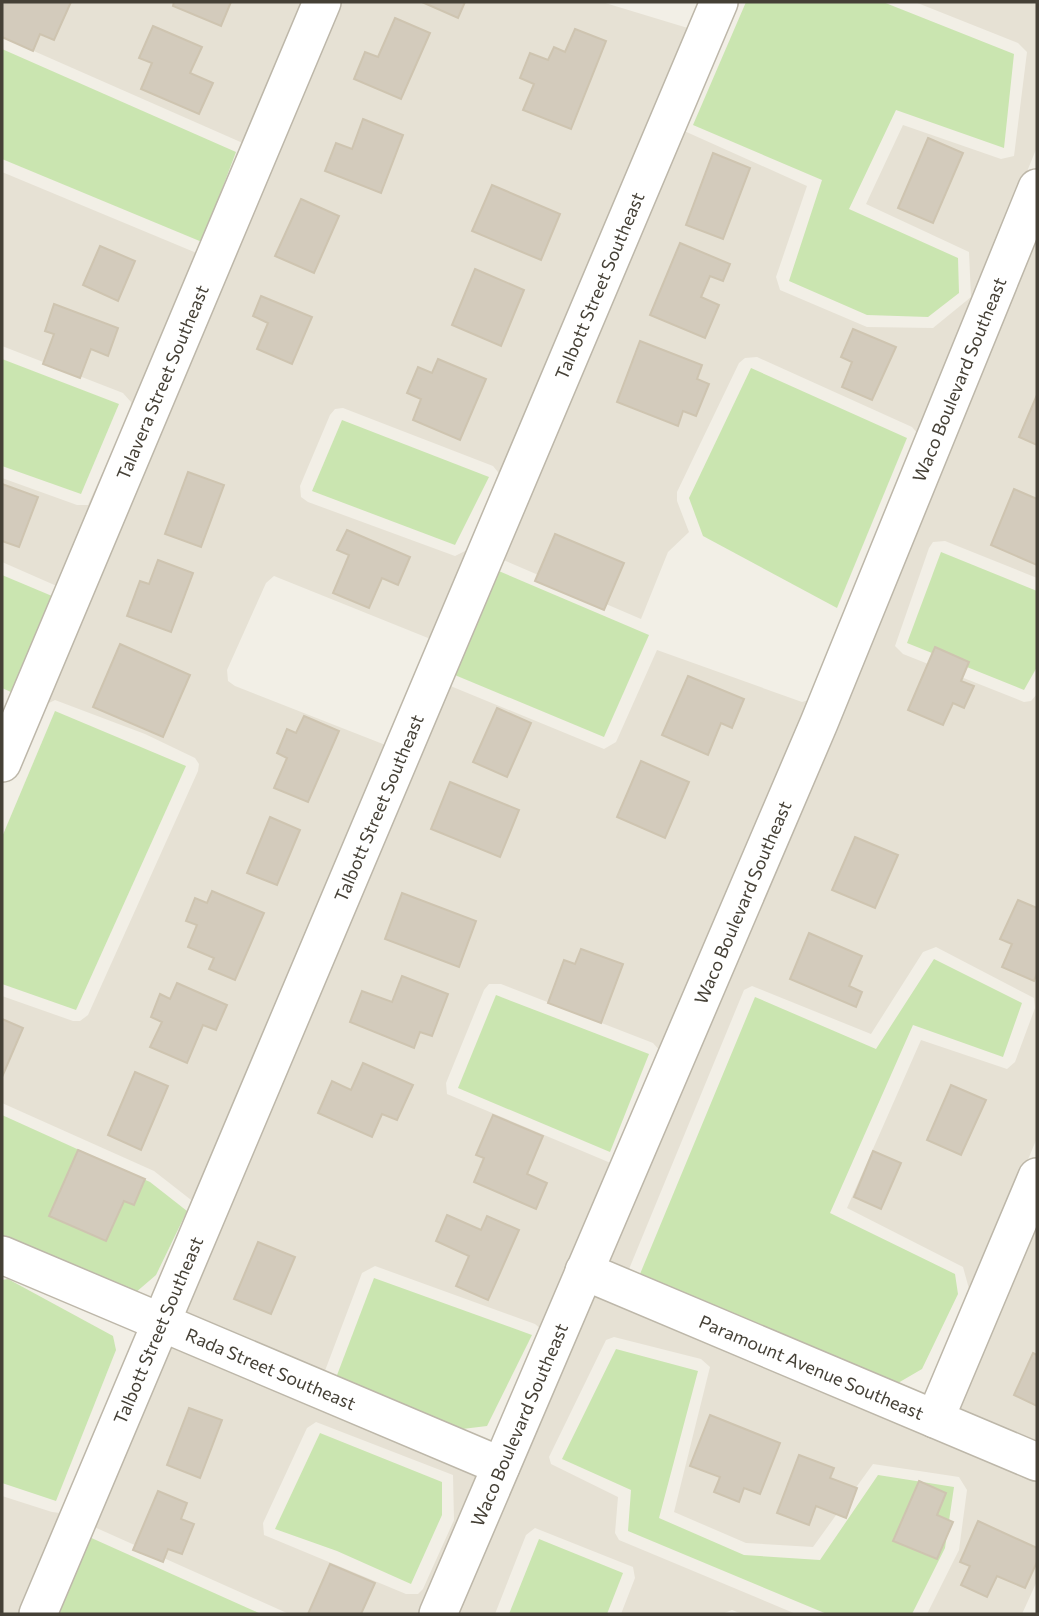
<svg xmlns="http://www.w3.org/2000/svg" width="1039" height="1616" font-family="Commissioner,sans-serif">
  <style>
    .residential { fill: #e6e1d4; fill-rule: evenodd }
    .green { fill: #cae5b0 }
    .building { fill: #d3cbbc; stroke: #cec4b0; stroke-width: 2 }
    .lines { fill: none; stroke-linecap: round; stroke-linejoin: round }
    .minor-casing { stroke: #bdb7a9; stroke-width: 40 }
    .minor { stroke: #fff; stroke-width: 37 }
    .labels { text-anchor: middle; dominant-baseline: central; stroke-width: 5; stroke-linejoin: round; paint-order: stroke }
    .street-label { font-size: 18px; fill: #454036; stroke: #fff }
  </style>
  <rect width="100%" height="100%" fill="#f2efe6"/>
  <!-- residential -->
  <g class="residential">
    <polygon points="2,2 305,2 245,144 2,37"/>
    <polygon points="338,2 602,2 691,29 502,477 493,466 343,408 335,409 330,415 300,486 301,497 308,502 455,556 467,550 492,502 433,640 274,576 266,583 227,670 228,681 235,686 388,746 195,1203 154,1171 2,1103 2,996 73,1021 80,1021 88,1015 198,771 199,764 195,758 145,734 55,700 43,706 2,803"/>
    <polygon points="915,2 1037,2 1037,147 920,436 912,427 757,357 745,358 739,363 677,492 677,501 689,532 668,552 641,619 501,559 682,130 807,186 776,277 780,290 867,327 933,328 971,297 969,252 866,204 903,125 1001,159 1014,156 1027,52 1018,43"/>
    <polygon points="2,172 199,254 59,587 2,562 2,478 77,505 88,505 131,409 131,402 123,393 2,346"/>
    <polygon points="1037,229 1037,578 945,541 933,542 929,548 895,646 903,654 1024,702 1031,701 1037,694 1037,1138 971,1296 963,1267 847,1208 921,1040 1007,1069 1015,1062 1035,1008 1034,998 936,947 923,952 871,1034 752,986 744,990 627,1274 603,1264"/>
    <polygon points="657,650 802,702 809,700 661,1052 653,1043 501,984 489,984 484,990 446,1083 447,1094 613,1164 542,1330 535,1324 375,1266 362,1273 323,1376 181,1315 448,685 604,749 616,742"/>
    <polygon points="1037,1218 1037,1447 955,1412"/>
    <polygon points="593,1290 1037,1477 1037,1581 1022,1614 927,1614 959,1550 967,1490 959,1477 873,1464 813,1547 746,1543 674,1512 710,1367 701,1359 614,1337 606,1340 549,1457 551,1464 618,1497 615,1533 619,1540 796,1614 742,1614 732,1610 722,1614 621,1614 635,1578 633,1567 535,1528 526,1535 495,1614 455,1614"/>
    <path d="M 171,1341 L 481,1472 L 422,1614 L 289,1614 L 92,1526 ZM 316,1422 L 453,1475 L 454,1520 L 423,1589 L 418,1594 L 406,1594 L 264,1535 L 263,1523 L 307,1428 Z"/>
    <polygon points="2,1496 52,1512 60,1513 66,1508 21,1614 2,1614"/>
  </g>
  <!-- green -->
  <g class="green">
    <polygon points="746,2 883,2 1014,54 1004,148 896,110 849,209 958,258 959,293 928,317 867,315 789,281 822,180 693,125"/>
    <polygon points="2,49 236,152 202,242 2,159"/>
    <polygon points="2,359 119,404 81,494 2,466"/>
    <polygon points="751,368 907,438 837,608 703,536 689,498"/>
    <polygon points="342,420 489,477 455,545 312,491"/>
    <polygon points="941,552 1037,591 1037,667 1024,690 907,643"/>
    <polygon points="494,569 649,635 604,737 450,673"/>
    <polygon points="2,575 52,596 11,692 2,688"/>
    <polygon points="55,711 186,766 76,1010 2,984 2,837"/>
    <polygon points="934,959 1022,1003 1003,1057 913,1025 830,1213 955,1274 958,1294 922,1369 898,1383 640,1274 755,997 876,1049"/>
    <polygon points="496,995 649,1054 610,1152 458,1088"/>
    <polygon points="2,1115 150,1182 187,1211 156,1275 128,1299 2,1240"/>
    <polygon points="374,1278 532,1335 487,1426 446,1431 334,1383"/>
    <polygon points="8,1279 113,1336 116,1350 56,1501 2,1483 2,1280"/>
    <polygon points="616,1349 698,1371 659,1518 744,1555 820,1560 878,1475 954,1487 945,1548 912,1614 827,1614 628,1531 631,1490 562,1459"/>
    <polygon points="320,1433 442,1482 442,1515 411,1584 337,1551 275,1529"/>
    <polygon points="87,1536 261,1614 55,1614"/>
    <polygon points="539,1539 623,1573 607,1614 509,1614"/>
  </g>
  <!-- building -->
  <g class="building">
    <polygon points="2,2 71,2 54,40 40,34 33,51 2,37"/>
    <polygon points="174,2 231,2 221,26 173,6"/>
    <polygon points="422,2 465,2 458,18"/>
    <polygon points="395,18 430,33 401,99 354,79 365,52 378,57"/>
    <polygon points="153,26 202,47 190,73 213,83 199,114 141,89 152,63 139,58"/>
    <polygon points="575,29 606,41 571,129 523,110 534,84 520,78 530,53 548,60 554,47 565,52"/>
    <polygon points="363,119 403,135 381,193 325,171 336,143 352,149"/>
    <polygon points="928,138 963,153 933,223 898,208"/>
    <polygon points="713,153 750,168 723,239 686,225"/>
    <polygon points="492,185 560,214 541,260 472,231"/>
    <polygon points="301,199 339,216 314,273 275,256"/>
    <polygon points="680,243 730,264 723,281 710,276 701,297 719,305 705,338 650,315"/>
    <polygon points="100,246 135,261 118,301 83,285"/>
    <polygon points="475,269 524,290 501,346 452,325"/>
    <polygon points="261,296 312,317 292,364 257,349 268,323 253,316"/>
    <polygon points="54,304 118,328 108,356 91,349 80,378 43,364 54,334 45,331"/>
    <polygon points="853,329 896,347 872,400 842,387 852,362 841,357"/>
    <polygon points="640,341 702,365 697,379 709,384 696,416 683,411 678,426 617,402"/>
    <polygon points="438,359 486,379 460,440 413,420 421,399 407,393 418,367 432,373"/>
    <polygon points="1037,395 1037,445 1019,437"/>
    <polygon points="188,472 224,485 201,547 165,534"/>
    <polygon points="2,484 38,497 19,547 2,541"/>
    <polygon points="1014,489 1037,499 1037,565 991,545"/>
    <polygon points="347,530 410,557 398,585 382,578 369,608 333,593 349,555 337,550"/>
    <polygon points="555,534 624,563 604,610 535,581"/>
    <polygon points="158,560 193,573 171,632 127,616 140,581 149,584"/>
    <polygon points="120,644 190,675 163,737 93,707"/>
    <polygon points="935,647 969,662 961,681 974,686 964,708 953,703 943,725 908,710"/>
    <polygon points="688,676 744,699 732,728 721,723 708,755 662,735"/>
    <polygon points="497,708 531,723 507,777 473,762"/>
    <polygon points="304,716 339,731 308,802 274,788 287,758 277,753 287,729 296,733"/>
    <polygon points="641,761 689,782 665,838 617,817"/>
    <polygon points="450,782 519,810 500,857 431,829"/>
    <polygon points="270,817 300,830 277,885 247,873"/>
    <polygon points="855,837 898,855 875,908 832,890"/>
    <polygon points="212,891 264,913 235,980 209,969 214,958 188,947 197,925 186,921 195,898 207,903"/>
    <polygon points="402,893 476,921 459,967 385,939"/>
    <polygon points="1018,900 1037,908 1037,973 1034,981 1002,967 1012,944 1000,939"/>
    <polygon points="809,933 862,956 849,986 862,992 856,1007 790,979"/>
    <polygon points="581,949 623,964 601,1023 548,1003 564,960 575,964"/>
    <polygon points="402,976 448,994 432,1036 420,1032 414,1048 350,1022 362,991 392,1002"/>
    <polygon points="177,983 227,1005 216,1030 203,1025 187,1063 150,1047 162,1022 151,1017 160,994 170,999"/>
    <polygon points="2,1019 23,1028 2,1077"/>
    <polygon points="363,1063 413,1085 397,1120 382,1114 372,1137 318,1113 332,1081 351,1090"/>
    <polygon points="135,1072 168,1086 141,1150 108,1135"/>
    <polygon points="951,1085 986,1100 961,1155 927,1140"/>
    <polygon points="493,1115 543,1136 527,1174 547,1183 536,1209 474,1182 484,1158 476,1155"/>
    <polygon points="78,1150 145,1179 134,1205 124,1201 106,1241 49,1216"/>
    <polygon points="873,1151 901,1163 881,1209 854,1197"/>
    <polygon points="447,1215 481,1230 487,1216 519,1230 488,1300 456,1286 469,1256 436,1241"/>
    <polygon points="258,1242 295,1257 271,1314 234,1299"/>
    <polygon points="1033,1353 1037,1355 1037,1406 1014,1395"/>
    <polygon points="189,1408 222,1420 200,1478 167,1465"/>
    <polygon points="710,1415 780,1443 760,1494 744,1488 739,1502 714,1492 720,1477 690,1466"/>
    <polygon points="799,1455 834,1468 830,1478 857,1488 846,1518 816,1506 809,1525 777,1513"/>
    <polygon points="919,1481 946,1493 937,1515 953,1522 937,1559 893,1541"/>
    <polygon points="158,1491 187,1503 181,1519 194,1524 182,1554 168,1549 163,1562 133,1550"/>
    <polygon points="978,1521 1037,1548 1037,1562 1025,1588 997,1576 987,1597 961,1585 970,1566 960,1562"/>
    <polygon points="330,1564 375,1583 361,1614 308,1614"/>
  </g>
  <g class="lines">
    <!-- minor casing -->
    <g class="minor-casing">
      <g id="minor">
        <path id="s1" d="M 2,763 L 322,2"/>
        <path id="s2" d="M 2,1255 L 501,1466"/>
        <path id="s3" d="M 584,1271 L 1037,1462"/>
        <polyline points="935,1419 1037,1177"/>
        <path id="s4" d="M 38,1614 L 719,2"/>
        <path id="s5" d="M 438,1614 L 819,723 L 1037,188"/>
      </g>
    </g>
    <!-- minor -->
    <use href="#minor" class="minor"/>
  </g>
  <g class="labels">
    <!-- street labels -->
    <g class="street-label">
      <text stroke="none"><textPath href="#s4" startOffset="1442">Talbott Street Southeast</textPath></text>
      <text stroke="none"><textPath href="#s5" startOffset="1340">Waco Boulevard Southeast</textPath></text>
      <text stroke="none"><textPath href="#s1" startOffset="413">Talavera Street Southeast</textPath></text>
      <text stroke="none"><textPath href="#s4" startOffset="875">Talbott Street Southeast</textPath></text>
      <text stroke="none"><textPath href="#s5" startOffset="774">Waco Boulevard Southeast</textPath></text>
      <text stroke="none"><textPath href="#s4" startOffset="308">Talbott Street Southeast</textPath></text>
      <text stroke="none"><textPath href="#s3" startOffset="247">Paramount Avenue Southeast</textPath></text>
      <text stroke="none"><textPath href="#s2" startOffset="292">Rada Street Southeast</textPath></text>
      <text stroke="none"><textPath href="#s5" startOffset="206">Waco Boulevard Southeast</textPath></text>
    </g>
  </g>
  <!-- border -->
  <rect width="1039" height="1616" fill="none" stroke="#454036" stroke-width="7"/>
</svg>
